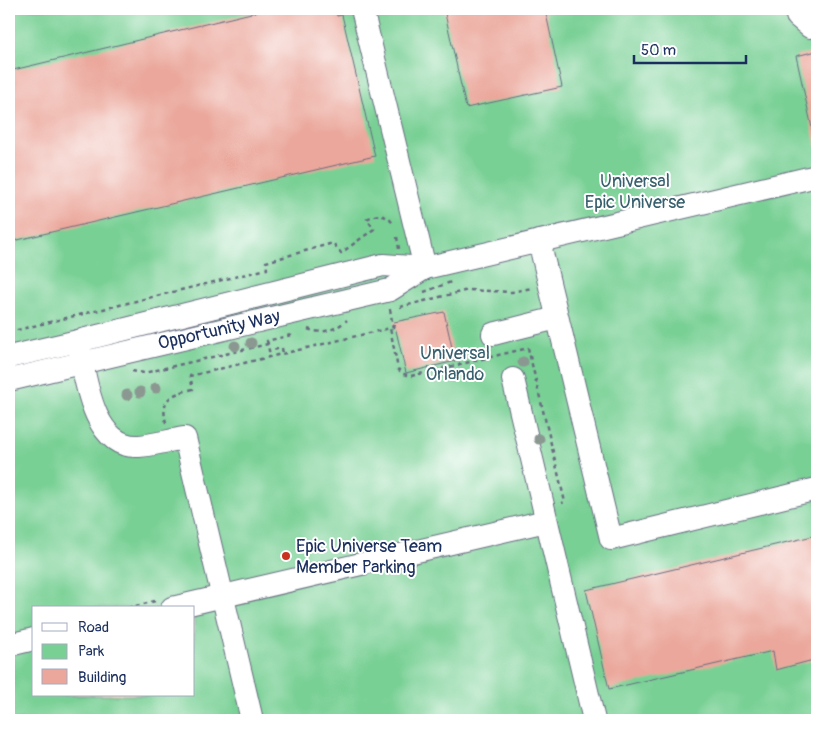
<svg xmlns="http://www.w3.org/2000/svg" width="826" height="729" font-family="Pangolin,sans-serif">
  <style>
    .green { fill: #79d095; stroke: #4a807a; fill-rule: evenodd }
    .building { fill: #eba79b }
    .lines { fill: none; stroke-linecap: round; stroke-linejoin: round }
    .minor-casing { stroke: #666c7f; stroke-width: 24 }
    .path { stroke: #666c7f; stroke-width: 2.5; stroke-dasharray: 4 4; stroke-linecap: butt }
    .minor { stroke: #fff; stroke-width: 22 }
    .tree { fill: #8b9891 }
    .poi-dot { fill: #c8321e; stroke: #fff; stroke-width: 2 }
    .labels { text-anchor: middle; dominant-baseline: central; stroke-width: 4; stroke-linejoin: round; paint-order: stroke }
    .park-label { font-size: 18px; fill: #375f6e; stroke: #fff }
    .street-label { font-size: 18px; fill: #1b2f5e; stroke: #fff }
    .poi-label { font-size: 18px; fill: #1b2f5e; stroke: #fff; text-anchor: start }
  </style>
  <rect width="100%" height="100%" fill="#fff"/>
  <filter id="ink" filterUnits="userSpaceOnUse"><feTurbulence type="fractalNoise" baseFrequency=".02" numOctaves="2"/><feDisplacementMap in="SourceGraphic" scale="10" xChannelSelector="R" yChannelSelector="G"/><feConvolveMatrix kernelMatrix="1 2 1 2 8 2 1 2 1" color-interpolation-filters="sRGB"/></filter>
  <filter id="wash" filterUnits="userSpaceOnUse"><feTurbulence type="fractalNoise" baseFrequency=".0096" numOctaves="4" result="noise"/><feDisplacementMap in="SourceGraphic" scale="20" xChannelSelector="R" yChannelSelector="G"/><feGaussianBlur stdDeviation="1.12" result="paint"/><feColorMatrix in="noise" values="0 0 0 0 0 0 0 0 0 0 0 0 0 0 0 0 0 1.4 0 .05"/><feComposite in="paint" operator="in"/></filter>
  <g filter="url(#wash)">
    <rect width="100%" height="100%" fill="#f1ddbc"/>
    <!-- green -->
    <path class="green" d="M 9,9 L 817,9 L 817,720 L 9,720 ZM 34,608 L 194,608 L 194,695 L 34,695 Z"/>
    <g id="blocks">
      <!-- building -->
      <g class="building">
        <polygon points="268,9 335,9 337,16 342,15 375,156 9,242 9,71"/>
        <polygon points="444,9 545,9 562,87 466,108"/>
        <polygon points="817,51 817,146 816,146 796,56"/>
        <polygon points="444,312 455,361 406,373 394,322"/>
        <polygon points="817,535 817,639 815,640 817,659 776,670 773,651 609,689 586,590"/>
      </g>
    </g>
  </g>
  <g filter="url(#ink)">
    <use href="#blocks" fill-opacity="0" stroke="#666c7f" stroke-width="1"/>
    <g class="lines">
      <!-- minor casing -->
      <g class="minor-casing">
        <g id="minor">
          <polyline points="362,9 425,268"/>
          <polyline points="796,9 797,16 810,27 817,25"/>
          <polyline points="539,241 611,539 817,489"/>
          <polyline points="493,334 557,318"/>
          <path d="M 78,341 C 85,375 92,449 139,446 C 154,445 170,440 185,438 L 252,720"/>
          <polyline points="9,357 78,341 383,265 425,268 817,176"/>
          <polyline points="513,379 594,720"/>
          <polyline points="9,380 390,290 425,268"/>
          <polyline points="172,608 546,521"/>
          <polyline points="9,645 34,639"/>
        </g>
      </g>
      <!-- path -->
      <g class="path">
        <polyline points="397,237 399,249"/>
        <polyline points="424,292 451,282"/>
        <polyline points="400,307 468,290 512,292 532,288"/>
        <polyline points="390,309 393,327 390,328"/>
        <path d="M 308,329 C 322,335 337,329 347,320"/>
        <path d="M 9,332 L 267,269 L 266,262 L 333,243 L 341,253 L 374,229 L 367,219 C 378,213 387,214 394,225"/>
        <polyline points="268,344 267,341 291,335 290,332"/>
        <polyline points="132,371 144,373 268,344 269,351 282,348 283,354"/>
        <path d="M 166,423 C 160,397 171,395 193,389 L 190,376 L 390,328 L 398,369 L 403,374 L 411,376 L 528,348 L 565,502 L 562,503"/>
        <polyline points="128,608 155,601"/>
      </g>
      <!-- minor -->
      <use href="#minor" class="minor"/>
    </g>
    <!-- trees -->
    <g class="tree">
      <circle cx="251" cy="343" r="5.5"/>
      <circle cx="235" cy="346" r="5.5"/>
      <circle cx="523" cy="362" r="5.5"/>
      <circle cx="156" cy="388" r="5.5"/>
      <circle cx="140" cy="392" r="5.5"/>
      <circle cx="127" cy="395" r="5.5"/>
      <circle cx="539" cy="439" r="5.5"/>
    </g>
  </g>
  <!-- markers -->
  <circle class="poi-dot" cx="286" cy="556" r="5"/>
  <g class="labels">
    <!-- park labels -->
    <g class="park-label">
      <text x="635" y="181">Universal<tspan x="635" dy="21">Epic Universe</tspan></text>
      <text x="455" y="353">Universal<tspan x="455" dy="21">Orlando</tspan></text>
    </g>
    <!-- street labels -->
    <g class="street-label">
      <text transform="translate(219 330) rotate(-13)">Opportunity Way</text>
    </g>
    <!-- poi labels -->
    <g class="poi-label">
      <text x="296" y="546">Epic Universe Team<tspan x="296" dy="21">Member Parking</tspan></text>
    </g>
  </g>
  <!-- margin -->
  <rect width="826" height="729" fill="none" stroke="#fff" stroke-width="30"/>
  <!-- legend -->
  <rect x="32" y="606" width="162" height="90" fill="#ffffff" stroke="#a4acbf"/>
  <rect x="42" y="623" width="25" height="8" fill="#ffffff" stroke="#a4acbf"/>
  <text x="78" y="632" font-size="15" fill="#1b2f5e">Road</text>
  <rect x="42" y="644" width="25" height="15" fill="#79d095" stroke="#a4acbf"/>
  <text x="78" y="656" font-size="15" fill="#1b2f5e">Park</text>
  <rect x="42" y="669" width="25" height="15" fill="#eba79b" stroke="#a4acbf"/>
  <text x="78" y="682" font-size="15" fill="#1b2f5e">Building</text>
  <!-- scale -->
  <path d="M634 55v8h112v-8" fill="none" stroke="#1b2f5e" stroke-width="2.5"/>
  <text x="641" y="55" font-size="15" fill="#1b2f5e" stroke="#ffffff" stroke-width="4" paint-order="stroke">50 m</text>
</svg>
